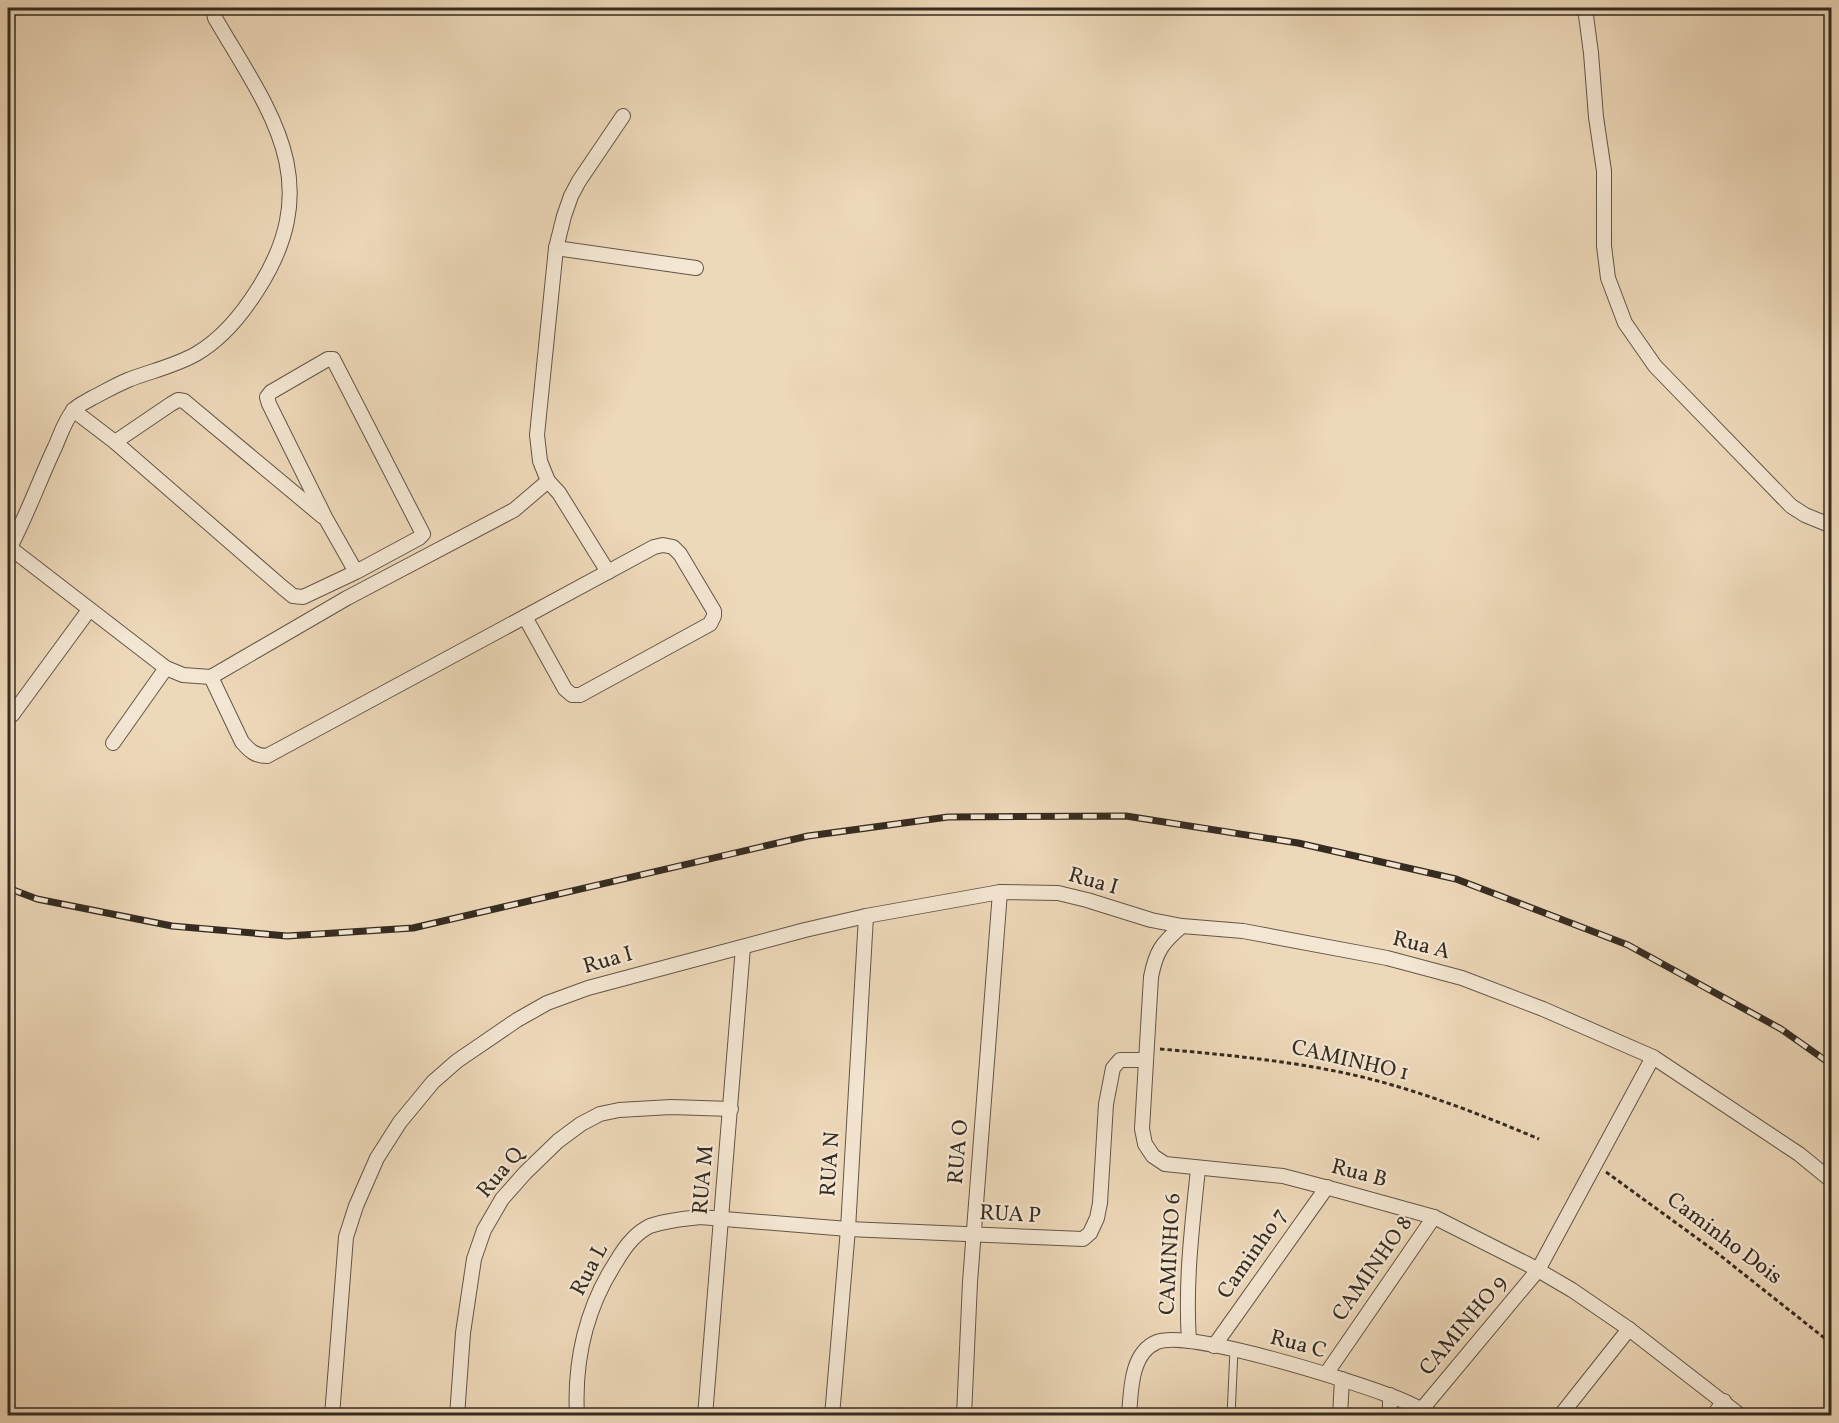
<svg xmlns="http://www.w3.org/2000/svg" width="1839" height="1423" font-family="Vollkorn,serif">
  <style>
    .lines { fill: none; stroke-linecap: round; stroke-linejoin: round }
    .service-casing { stroke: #635647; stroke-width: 9 }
    .minor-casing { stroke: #635647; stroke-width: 16 }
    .path { stroke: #352b21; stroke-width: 3; stroke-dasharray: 4.5 3; stroke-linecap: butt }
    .service { stroke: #f3e6d2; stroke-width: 7 }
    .minor { stroke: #f3e6d2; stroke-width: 14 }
    .rail-casing { stroke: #352b21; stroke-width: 7 }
    .rail { stroke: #f3e6d2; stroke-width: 4.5; stroke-dasharray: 14; stroke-linecap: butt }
    .labels { text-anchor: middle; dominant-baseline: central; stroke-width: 4.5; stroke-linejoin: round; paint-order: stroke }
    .street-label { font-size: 22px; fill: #352b21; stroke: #f3e6d2 }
  </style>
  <rect width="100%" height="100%" fill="#edd8b9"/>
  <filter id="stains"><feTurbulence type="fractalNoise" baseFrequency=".00333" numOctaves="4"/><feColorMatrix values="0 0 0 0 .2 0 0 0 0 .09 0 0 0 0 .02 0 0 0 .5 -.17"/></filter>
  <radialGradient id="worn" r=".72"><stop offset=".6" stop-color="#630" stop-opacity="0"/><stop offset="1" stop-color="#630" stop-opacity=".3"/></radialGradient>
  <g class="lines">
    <!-- service casing -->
    <g class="service-casing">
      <polyline id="service" points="1231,1416 1234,1350"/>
    </g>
    <!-- minor casing -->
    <g class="minor-casing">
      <g id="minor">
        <polyline points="1585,8 1591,53 1596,117 1604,171 1604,246 1608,278 1625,323 1655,366 1791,506 1805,515 1832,526"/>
        <polyline points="556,248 696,268"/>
        <polyline points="73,410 115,442 282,587 293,596 303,597 356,572 419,538 423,534 333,359 328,359 271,392 267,397 269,404 326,519 356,572"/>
        <polyline points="115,442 171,404 178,400 184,401 322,516"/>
        <polyline points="548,481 559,493 608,572"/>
        <polyline points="9,547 166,668 183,675 211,677 347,598 514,510 548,481 540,461 537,435 556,248 564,216 571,196 579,181 623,116"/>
        <path d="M 8,551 C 26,518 39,481 55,447 C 60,436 65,420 73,411 C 77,405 86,402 92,398 C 104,392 116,385 128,380 C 151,371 175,366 196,354 C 222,339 243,313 258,289 C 327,181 270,112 215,18 L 213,8"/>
        <path d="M 211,677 L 242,742 C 250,751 255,756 267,756 L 654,547 L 663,545 L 673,547 L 680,554 L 714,611 L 714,616 L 710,624 L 580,695 L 572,695 L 565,689 L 525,617"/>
        <polyline points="12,715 89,610"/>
        <polyline points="113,743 166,668"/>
        <path d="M 1182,926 C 1162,943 1156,951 1151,977 L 1142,1129 L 1145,1144 L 1153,1156 L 1165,1164 L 1283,1176 L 1340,1191 L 1434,1217 L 1531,1266 L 1572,1290 L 1629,1329 L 1741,1416"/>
        <path d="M 1189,1341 C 1185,1283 1192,1227 1198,1169"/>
        <polyline points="1214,1346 1327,1187"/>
        <polyline points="1326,1374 1434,1217"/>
        <polyline points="1422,1409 1538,1270 1653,1057"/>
        <polyline points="332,1416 346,1237 356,1206 377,1158 400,1122 433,1082 457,1061 517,1020 547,1003 588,988 805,930 866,916 1000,892 1058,893 1087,900 1151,920 1182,926 1243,931 1387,958 1462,978 1543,1009 1653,1057 1799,1154 1832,1181"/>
        <polyline points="457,1416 463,1333 474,1259 484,1230 502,1199 525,1173 558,1141 581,1124 600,1114 619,1110 671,1107 731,1109"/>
        <path d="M 577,1416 C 574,1362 586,1308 616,1262 C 624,1248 635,1233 650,1226 C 666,1220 683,1219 700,1217 L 848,1229 L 1083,1239 L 1090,1233 L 1097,1218 L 1100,1203 L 1106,1104 L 1113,1068 L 1120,1060 L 1145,1060"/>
        <polyline points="705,1416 743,947"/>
        <polyline points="832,1416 848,1229 866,916"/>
        <polyline points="964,1416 970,1282 1000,892"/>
        <path d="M 1129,1416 C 1131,1392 1130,1353 1157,1342 C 1189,1329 1351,1381 1388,1395 C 1404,1400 1419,1408 1434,1416"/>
        <polyline points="1340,1416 1342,1379"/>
        <polyline points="1390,1416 1390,1395"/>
        <polyline points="1560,1416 1629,1329"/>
        <polyline points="1713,1416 1724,1401"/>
      </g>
    </g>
    <!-- path -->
    <g class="path">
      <path d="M 1160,1049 C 1220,1054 1281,1060 1340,1072 C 1408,1086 1475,1112 1539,1139"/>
      <polyline points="1606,1172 1712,1249 1832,1344"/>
    </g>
    <!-- service -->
    <use href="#service" class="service"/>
    <!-- minor -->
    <use href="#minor" class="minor"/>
    <!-- rail casing -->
    <g class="rail-casing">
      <polyline id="rail" points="8,888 37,899 172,926 287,936 413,928 808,836 948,817 1126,816 1298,843 1456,879 1628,945 1781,1029 1832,1065"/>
    </g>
    <!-- rail -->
    <use href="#rail" class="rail"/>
  </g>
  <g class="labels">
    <!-- street labels -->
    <g class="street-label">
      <text transform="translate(1093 882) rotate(16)">Rua I</text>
      <text transform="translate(1421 946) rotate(14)">Rua A</text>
      <text transform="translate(608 961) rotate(-16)">Rua I</text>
      <text transform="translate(1350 1061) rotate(13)">CAMINHO 1</text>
      <text transform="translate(959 1152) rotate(-85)">RUA O</text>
      <text transform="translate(831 1164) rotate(-86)">RUA N</text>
      <text transform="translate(501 1173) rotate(-50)">Rua Q</text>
      <text transform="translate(1359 1174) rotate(15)">Rua B</text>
      <text transform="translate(704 1180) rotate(-85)">RUA M</text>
      <text transform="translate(1010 1215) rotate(3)">RUA P</text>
      <text transform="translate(1724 1239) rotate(37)">Caminho Dois</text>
      <text transform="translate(1171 1254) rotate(-87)">CAMINHO 6</text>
      <text transform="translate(1253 1254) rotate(-55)">Caminho 7</text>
      <text transform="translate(1373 1269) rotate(-55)">CAMINHO 8</text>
      <text transform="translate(590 1270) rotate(-62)">Rua L</text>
      <text transform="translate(1464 1326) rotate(-50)">CAMINHO 9</text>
      <text transform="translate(1298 1345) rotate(15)">Rua C</text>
    </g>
  </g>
  <!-- margin -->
  <rect width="1839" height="1423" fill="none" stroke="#edd8b9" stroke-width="30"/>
  <rect x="9" y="9" width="1821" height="1405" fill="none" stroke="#352b21" stroke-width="3"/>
  <rect x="15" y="15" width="1809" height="1393" fill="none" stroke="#352b21" stroke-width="1.5"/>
  <rect width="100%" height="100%" filter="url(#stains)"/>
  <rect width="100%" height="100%" fill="url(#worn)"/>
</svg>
